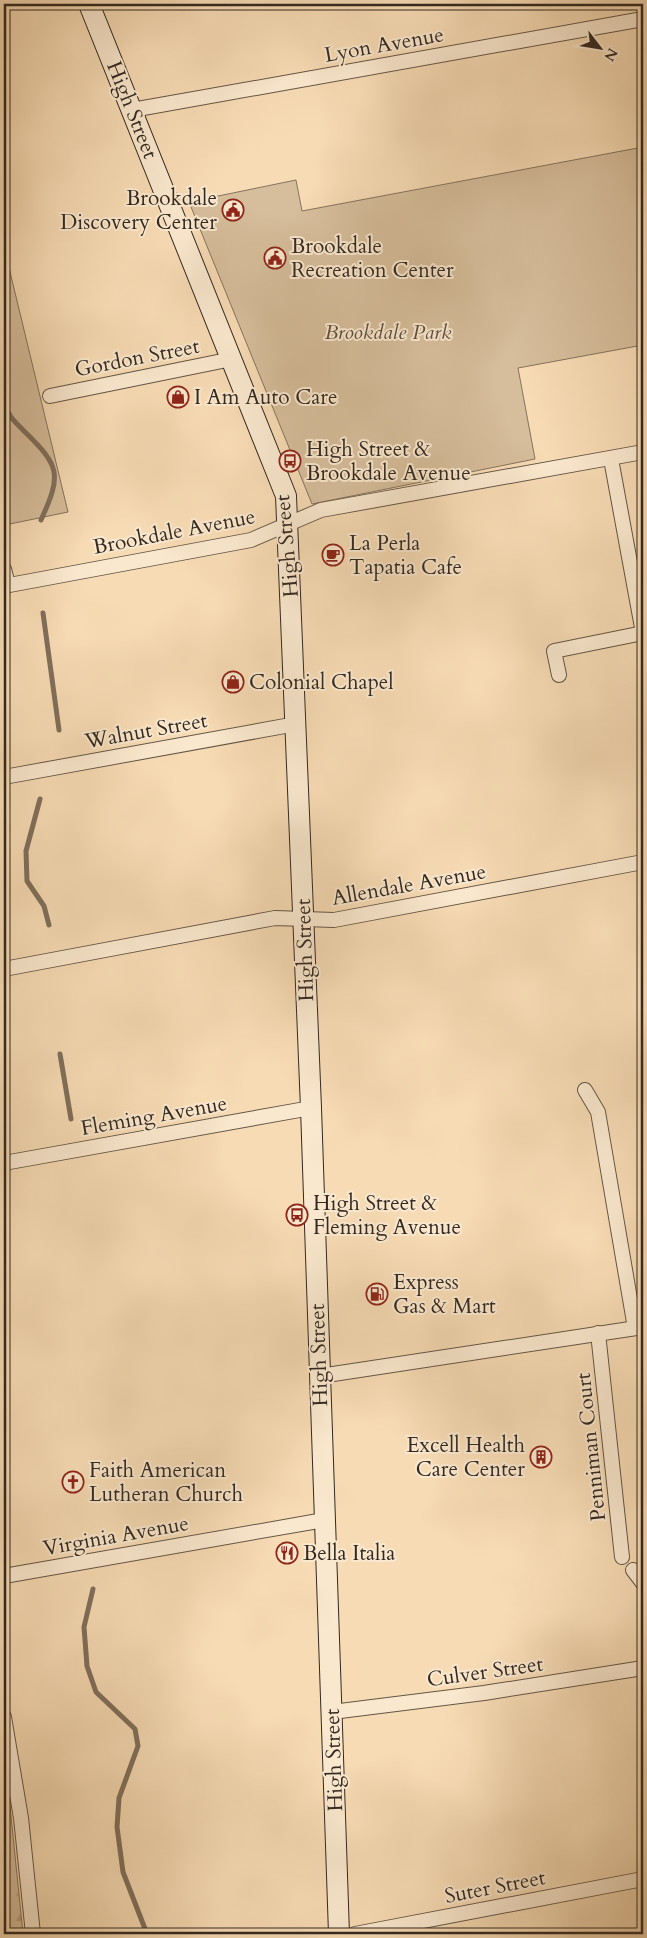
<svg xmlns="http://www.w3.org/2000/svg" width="647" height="1938" font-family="Cardo,serif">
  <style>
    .forest { fill: url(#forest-firs); stroke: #84735e }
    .park { fill: #d6bd9b; stroke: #84735e }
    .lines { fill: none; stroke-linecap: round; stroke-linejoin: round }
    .stream { stroke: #806f5b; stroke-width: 5 }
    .minor-casing { stroke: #645646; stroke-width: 16 }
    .secondary-casing { stroke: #332921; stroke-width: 22 }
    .minor { stroke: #fae8ce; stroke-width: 14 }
    .secondary { stroke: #fae8ce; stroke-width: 20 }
    .labels { text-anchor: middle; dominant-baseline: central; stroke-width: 4; stroke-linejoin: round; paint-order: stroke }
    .street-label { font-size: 21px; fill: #332921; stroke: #fae8ce }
    .poi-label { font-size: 21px; fill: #332921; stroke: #fae8ce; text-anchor: start }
    .park-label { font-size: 21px; font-style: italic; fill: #5c4e40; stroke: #fae8ce }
  </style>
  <defs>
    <pattern id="forest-firs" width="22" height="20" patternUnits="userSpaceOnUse" patternTransform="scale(1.25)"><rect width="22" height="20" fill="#d6bd9b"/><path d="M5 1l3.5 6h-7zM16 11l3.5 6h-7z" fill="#b8a285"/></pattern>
  </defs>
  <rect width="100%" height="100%" fill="#f7dbb4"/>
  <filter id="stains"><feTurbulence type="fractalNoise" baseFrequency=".004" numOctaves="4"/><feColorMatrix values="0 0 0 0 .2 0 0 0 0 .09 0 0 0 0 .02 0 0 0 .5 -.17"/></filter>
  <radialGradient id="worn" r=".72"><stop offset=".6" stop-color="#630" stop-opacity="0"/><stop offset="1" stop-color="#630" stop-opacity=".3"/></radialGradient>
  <!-- forest -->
  <polygon class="forest" points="4,1776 7,1777 23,1934 4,1934"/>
  <!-- park -->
  <g class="park">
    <polygon points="643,147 643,345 518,368 535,459 312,504 189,202 296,180 302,211"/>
    <path d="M 4,247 L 68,512 L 5,525 C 4,516 8,504 4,496 Z"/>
  </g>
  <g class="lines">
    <!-- stream -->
    <g class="stream">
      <polyline points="4,372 7,380 4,388"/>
      <path d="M 4,403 C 8,416 15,422 24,431 C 60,466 62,474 41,520"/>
      <polyline points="43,613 59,730"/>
      <polyline points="40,799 26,851 27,881 44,906 49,925"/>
      <polyline points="60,1054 71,1119"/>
      <polyline points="93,1589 84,1627 87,1666 96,1692 135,1729 138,1746 119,1798 117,1827 123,1872 147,1934"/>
    </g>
    <!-- minor casing -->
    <g class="minor-casing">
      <g id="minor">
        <polyline points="132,110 643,19"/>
        <polyline points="50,396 232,359"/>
        <polyline points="611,459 643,633"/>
        <polyline points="4,569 8,585"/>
        <polyline points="4,586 251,540 321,510 643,452"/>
        <polyline points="559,675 554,651 643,633"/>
        <polyline points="4,777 296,724"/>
        <polyline points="4,969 275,918 334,920 643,862"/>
        <polyline points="585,1090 598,1112 635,1328"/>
        <polyline points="4,1163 311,1108"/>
        <polyline points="598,1333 622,1557"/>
        <polyline points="320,1376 643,1327"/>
        <polyline points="633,1570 643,1583"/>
        <polyline points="4,1576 324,1520"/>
        <polyline points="332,1712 484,1693 643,1668"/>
        <polyline points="4,1717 21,1818 33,1934"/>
        <polyline points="355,1934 643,1879"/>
      </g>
    </g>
    <!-- secondary casing -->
    <g class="secondary-casing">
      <polyline id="secondary" points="89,4 286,496 311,1108 339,1934"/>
    </g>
    <!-- minor -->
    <use href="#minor" class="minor"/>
    <!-- secondary -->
    <use href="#secondary" class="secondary"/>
  </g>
  <!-- icons -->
  <defs>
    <g id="civic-ring" transform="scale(1.125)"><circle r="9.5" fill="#fae8ce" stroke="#8f2418" stroke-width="1.5"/><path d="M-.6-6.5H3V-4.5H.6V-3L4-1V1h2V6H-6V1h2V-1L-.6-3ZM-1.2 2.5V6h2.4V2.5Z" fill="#8f2418"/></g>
    <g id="shop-ring" transform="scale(1.125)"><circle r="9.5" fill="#fae8ce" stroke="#8f2418" stroke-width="1.5"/><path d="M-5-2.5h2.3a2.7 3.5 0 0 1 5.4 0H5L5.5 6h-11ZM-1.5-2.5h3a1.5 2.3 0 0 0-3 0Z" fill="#8f2418"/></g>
    <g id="bus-ring" transform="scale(1.125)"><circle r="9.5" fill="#fae8ce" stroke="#8f2418" stroke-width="1.5"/><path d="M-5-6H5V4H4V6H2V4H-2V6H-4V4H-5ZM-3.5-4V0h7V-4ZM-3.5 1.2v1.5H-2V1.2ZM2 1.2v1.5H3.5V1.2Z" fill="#8f2418"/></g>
    <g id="cafe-ring" transform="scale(1.125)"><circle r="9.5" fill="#fae8ce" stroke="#8f2418" stroke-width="1.5"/><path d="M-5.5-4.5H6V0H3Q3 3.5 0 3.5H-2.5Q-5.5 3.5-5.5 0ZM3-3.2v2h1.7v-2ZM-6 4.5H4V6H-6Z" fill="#8f2418"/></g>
    <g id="fuel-ring" transform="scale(1.125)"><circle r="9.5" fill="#fae8ce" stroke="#8f2418" stroke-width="1.5"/><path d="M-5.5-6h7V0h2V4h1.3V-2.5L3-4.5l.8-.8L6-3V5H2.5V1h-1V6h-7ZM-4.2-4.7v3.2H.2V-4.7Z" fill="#8f2418"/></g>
    <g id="building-ring" transform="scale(1.125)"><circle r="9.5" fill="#fae8ce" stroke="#8f2418" stroke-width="1.5"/><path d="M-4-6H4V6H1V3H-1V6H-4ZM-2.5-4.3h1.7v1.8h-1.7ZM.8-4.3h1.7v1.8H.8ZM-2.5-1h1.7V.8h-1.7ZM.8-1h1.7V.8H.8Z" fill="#8f2418"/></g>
    <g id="church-ring" transform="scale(1.125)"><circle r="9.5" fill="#fae8ce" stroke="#8f2418" stroke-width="1.5"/><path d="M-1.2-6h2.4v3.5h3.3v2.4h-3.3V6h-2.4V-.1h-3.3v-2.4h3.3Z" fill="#8f2418"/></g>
    <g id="restaurant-ring" transform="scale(1.125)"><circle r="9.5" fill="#fae8ce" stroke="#8f2418" stroke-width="1.5"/><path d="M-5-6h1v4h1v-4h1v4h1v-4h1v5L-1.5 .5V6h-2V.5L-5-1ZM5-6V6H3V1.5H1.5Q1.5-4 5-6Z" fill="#8f2418"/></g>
  </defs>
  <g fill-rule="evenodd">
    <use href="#civic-ring" x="233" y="210"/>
    <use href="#civic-ring" x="275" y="258"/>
    <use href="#shop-ring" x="178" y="397"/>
    <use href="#bus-ring" x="290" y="461"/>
    <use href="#cafe-ring" x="333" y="555"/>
    <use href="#shop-ring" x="233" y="682"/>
    <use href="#bus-ring" x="297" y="1215"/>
    <use href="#fuel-ring" x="377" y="1294"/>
    <use href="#building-ring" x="541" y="1457"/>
    <use href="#church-ring" x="73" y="1482"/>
    <use href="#restaurant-ring" x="287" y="1553"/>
  </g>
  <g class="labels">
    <!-- street labels -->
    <g class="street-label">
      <text transform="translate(384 45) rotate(-10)">Lyon Avenue</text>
      <text transform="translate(132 110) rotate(68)">High Street</text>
      <text transform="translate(137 358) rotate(-11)">Gordon Street</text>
      <text transform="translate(174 532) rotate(-11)">Brookdale Avenue</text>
      <text transform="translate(287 546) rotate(-95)">High Street</text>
      <text transform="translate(146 731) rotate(-10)">Walnut Street</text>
      <text transform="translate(409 885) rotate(-10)">Allendale Avenue</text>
      <text transform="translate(305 950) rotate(-92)">High Street</text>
      <text transform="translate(154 1116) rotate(-10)">Fleming Avenue</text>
      <text transform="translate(319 1355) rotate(-92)">High Street</text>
      <text transform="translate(591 1447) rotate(-96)">Penniman Court</text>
      <text transform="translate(116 1536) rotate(-10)">Virginia Avenue</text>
      <text transform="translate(485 1672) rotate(-8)">Culver Street</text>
      <text transform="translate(334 1760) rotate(-92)">High Street</text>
      <text transform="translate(495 1887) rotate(-11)">Suter Street</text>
    </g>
    <!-- poi labels -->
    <g class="poi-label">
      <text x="217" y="198" text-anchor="end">Brookdale<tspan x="217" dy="24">Discovery Center</tspan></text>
      <text x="291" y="246">Brookdale<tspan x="291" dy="24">Recreation Center</tspan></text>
      <text x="194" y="397">I Am Auto Care</text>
      <text x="306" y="449">High Street &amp;<tspan x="306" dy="24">Brookdale Avenue</tspan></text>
      <text x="349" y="543">La Perla<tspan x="349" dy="24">Tapatia Cafe</tspan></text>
      <text x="249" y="682">Colonial Chapel</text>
      <text x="313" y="1203">High Street &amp;<tspan x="313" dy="24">Fleming Avenue</tspan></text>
      <text x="393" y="1282">Express<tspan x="393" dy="24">Gas &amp; Mart</tspan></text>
      <text x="525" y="1445" text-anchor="end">Excell Health<tspan x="525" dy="24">Care Center</tspan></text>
      <text x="89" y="1470">Faith American<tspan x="89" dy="24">Lutheran Church</tspan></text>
      <text x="303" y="1553">Bella Italia</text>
    </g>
    <!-- park labels -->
    <g class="park-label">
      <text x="388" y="332">Brookdale Park</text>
    </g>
  </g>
  <!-- margin -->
  <rect width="647" height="1938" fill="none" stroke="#f7dbb4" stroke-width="20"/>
  <rect x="5" y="5" width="637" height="1928" fill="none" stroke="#332921" stroke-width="2.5"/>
  <rect x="10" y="10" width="627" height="1918" fill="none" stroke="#332921"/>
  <!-- north arrow -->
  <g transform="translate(600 48) rotate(121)" stroke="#fae8ce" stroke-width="4" paint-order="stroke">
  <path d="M0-4L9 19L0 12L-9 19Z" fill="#332921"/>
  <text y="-8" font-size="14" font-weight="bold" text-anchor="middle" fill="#332921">N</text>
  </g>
  <rect width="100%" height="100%" filter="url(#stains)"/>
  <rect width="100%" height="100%" fill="url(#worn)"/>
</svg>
